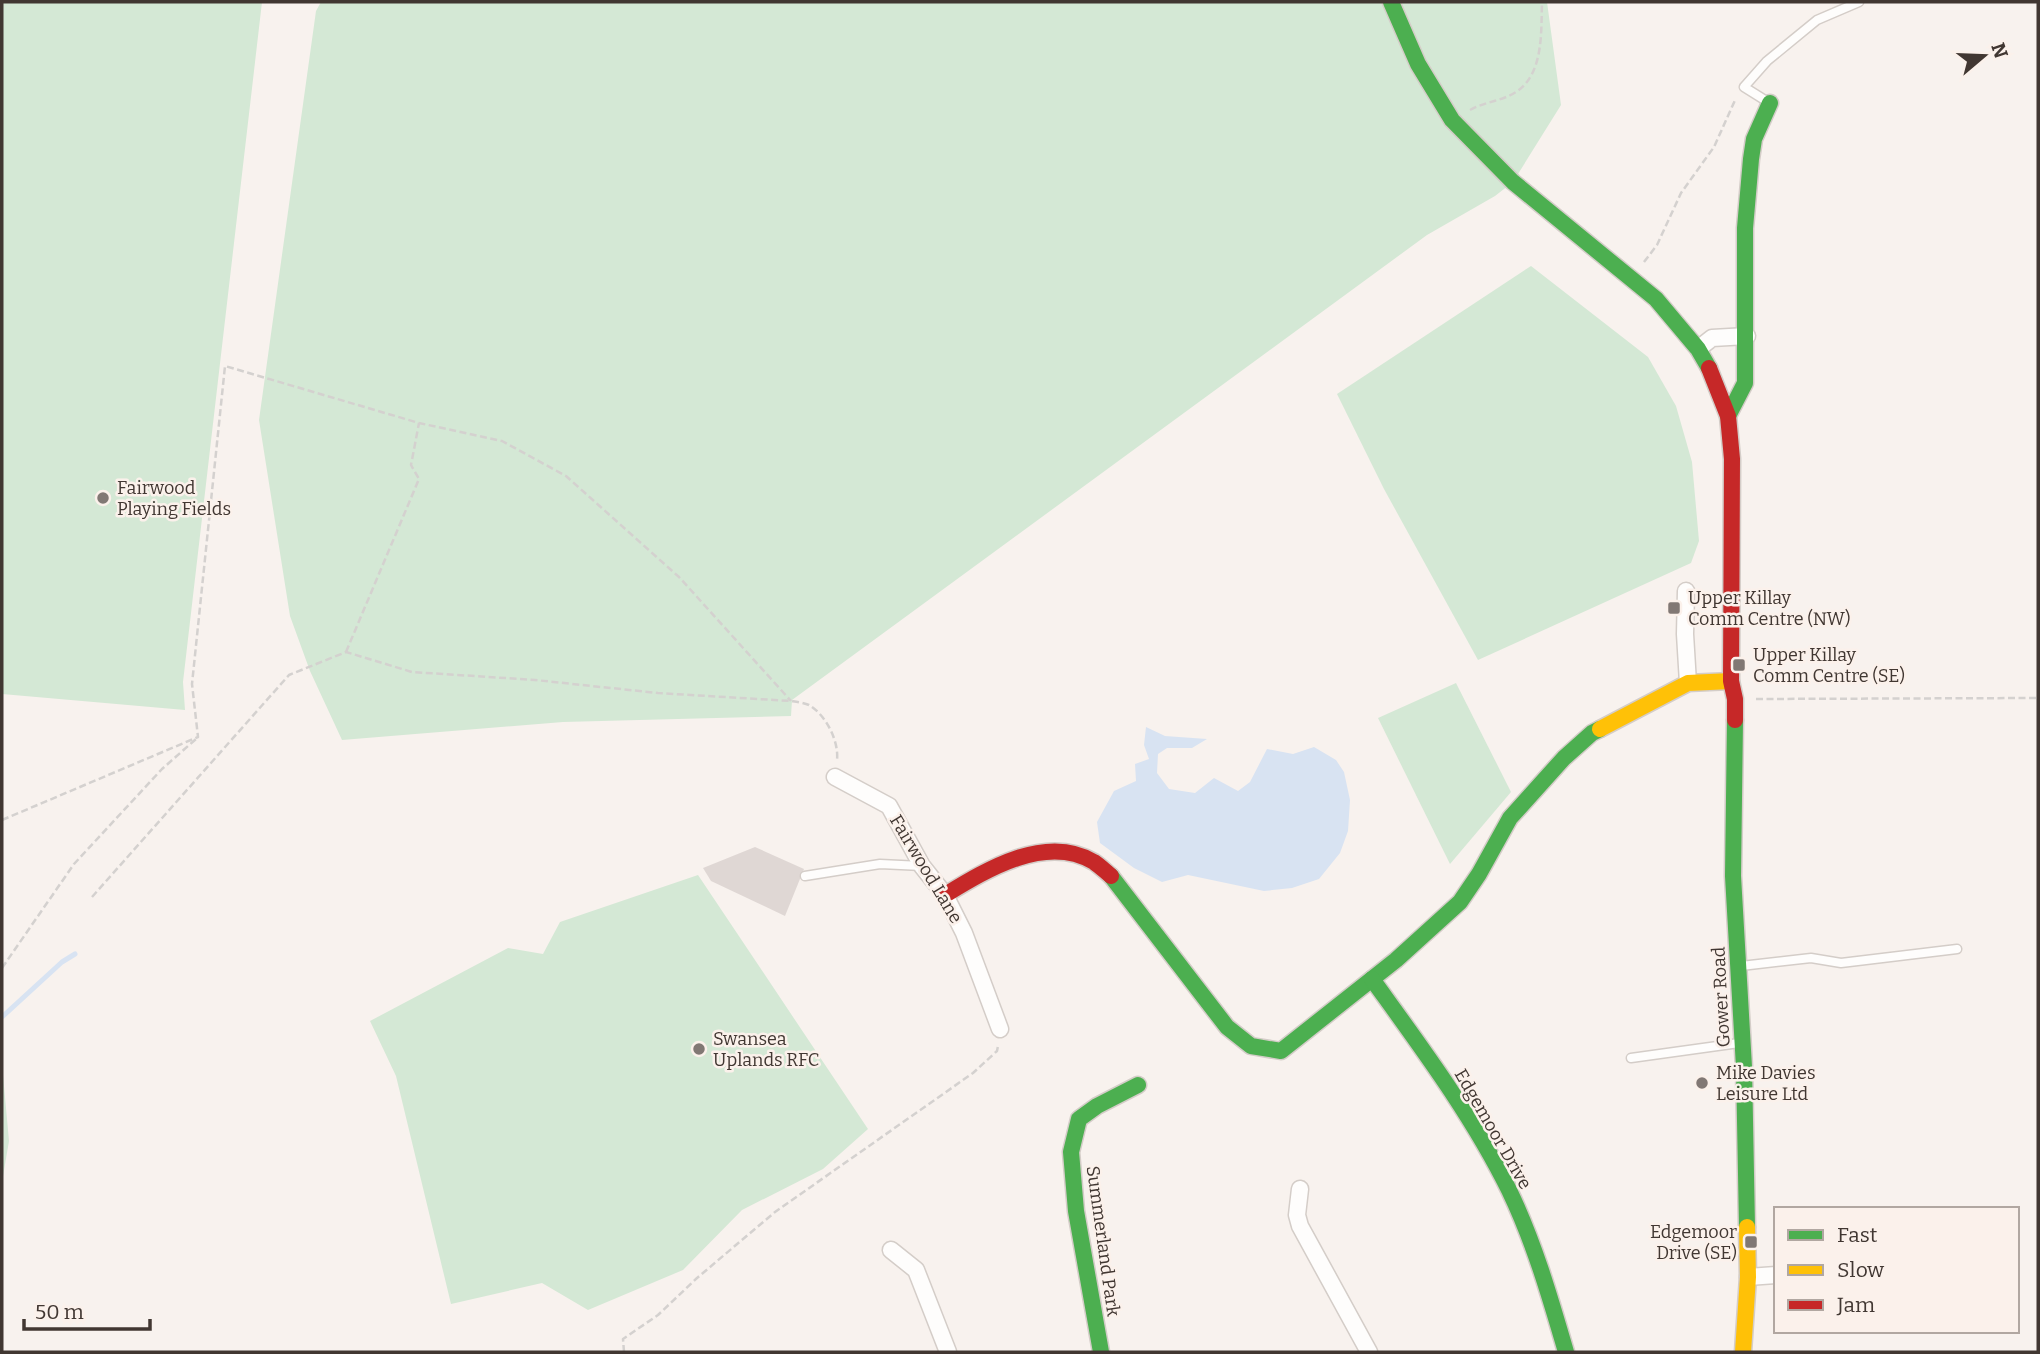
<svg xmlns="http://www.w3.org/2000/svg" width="2040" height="1354" font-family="Bitter,serif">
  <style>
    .green { fill: #d4e8d5 }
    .water { fill: #d8e3f2 }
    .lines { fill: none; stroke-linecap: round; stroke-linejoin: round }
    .stream { stroke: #d8e3f2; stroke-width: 5 }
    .building { fill: #dfd7d4 }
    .lane-casing { stroke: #d4cdc8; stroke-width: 11 }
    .street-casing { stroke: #d4cdc8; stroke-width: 19 }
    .fast-casing { stroke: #d4cdc8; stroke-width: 19 }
    .slow-casing { stroke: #d4cdc8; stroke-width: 19 }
    .jam-casing { stroke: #d4cdc8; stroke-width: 19 }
    .path { stroke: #d4d1cf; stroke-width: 2.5; stroke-dasharray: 7 3.5; stroke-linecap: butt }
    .lane { stroke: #fefdfc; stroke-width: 8 }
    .street { stroke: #fefdfc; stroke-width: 16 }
    .fast { stroke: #4caf50; stroke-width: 16 }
    .slow { stroke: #ffc107; stroke-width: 16 }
    .jam { stroke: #c62828; stroke-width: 16 }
    .poi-dot { fill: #817874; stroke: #fbf1eb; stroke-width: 2.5 }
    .labels { text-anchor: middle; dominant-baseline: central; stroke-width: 5; stroke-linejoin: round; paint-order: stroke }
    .poi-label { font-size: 18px; fill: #413732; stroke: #fbf1eb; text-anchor: start }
    .street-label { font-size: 18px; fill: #413732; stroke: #fbf1eb }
  </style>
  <rect width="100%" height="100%" fill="#f8f2ee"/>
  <!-- green -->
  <g class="green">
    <polygon points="2,2 262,2 183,682 185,710 2,694"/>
    <polygon points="321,2 1547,2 1561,105 1513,182 1495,196 1427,235 792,700 791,716 563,722 342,740 310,671 290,616 259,420 316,11"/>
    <polygon points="1531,266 1648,357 1676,406 1692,462 1699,541 1691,563 1478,660 1384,489 1337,394"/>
    <polygon points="1456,683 1511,792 1450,864 1378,718"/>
    <polygon points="698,875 868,1129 823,1169 742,1210 683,1270 588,1310 542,1283 451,1304 396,1076 370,1021 508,948 543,954 560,922"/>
    <polygon points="2,1064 9,1141 2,1182"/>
  </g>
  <!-- water -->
  <polygon class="water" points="1146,727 1165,736 1207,739 1192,748 1167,748 1158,754 1157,773 1169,789 1195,793 1214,778 1238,791 1250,782 1267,749 1293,754 1314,747 1336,760 1344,772 1350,800 1348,831 1340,853 1319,879 1292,888 1264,891 1188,875 1162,882 1134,868 1100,843 1097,822 1114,791 1136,781 1135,764 1149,759 1144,745"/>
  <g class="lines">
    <!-- stream -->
    <polyline class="stream" points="2,1017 62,962 75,954"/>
  </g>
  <!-- building -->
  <polygon class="building" points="755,847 804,869 785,916 711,881 703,868"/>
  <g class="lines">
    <!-- lane casing -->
    <g class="lane-casing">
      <g id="lane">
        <polyline points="1768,102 1744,87 1767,61 1817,20 1859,2"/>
        <polyline points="805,876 880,864 922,866"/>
        <polyline points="1741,966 1811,958 1841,963 1957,949"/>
        <polyline points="1631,1058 1739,1043"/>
      </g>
    </g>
    <!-- street casing -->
    <g class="street-casing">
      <g id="street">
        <polyline points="1698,349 1712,338 1747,336"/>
        <polyline points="1686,591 1685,634 1688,683"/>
        <polyline points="835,777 889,806 922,866 945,895 964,933 1000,1029"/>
        <polyline points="1300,1189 1297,1215 1300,1226 1369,1352"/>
        <polyline points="891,1250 916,1270 948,1352"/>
        <polyline points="1748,1277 1776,1275"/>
      </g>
    </g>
    <!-- fast casing -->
    <g class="fast-casing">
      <g id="fast">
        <polyline points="1391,2 1418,64 1452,120 1513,182 1656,299 1698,349 1709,368"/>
        <polyline points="1728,416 1745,383 1745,228 1751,159 1754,139 1770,103"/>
        <polyline points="1735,720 1733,876 1744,1067 1747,1227"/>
        <polyline points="1111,876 1227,1027 1251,1046 1281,1051 1396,960 1460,902 1479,874 1510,818 1564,758 1592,733 1600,729"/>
        <path d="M 1372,979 C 1421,1047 1472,1115 1509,1190 C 1534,1242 1550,1297 1566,1352"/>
        <polyline points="1101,1352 1076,1211 1071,1152 1079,1119 1097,1106 1138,1085"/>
      </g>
    </g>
    <!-- slow casing -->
    <g class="slow-casing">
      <g id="slow">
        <polyline points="1600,729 1688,683 1731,681"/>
        <polyline points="1743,1352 1748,1277 1747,1227"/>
      </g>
    </g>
    <!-- jam casing -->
    <g class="jam-casing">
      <g id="jam">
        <polyline points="1709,368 1728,416 1732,459 1731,681 1735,699 1735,720"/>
        <path d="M 945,895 C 986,870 1046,833 1094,862 C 1100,866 1106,872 1111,876"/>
      </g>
    </g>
    <!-- path -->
    <g class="path">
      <path d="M 1470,110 C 1484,102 1502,101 1516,92 C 1544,74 1541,31 1542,2"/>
      <polyline points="1644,262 1657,245 1681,193 1714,147 1736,98"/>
      <polyline points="346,652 419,479 411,465 419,423"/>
      <polyline points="1756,699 2038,698"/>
      <polyline points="2,820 198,737 192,684 225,366 419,423 502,441 566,476 679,577 791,701"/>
      <path d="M 92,897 L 289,675 L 346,652 L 412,672 L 535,680 L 658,693 L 791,701 C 797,702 804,703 809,705 C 826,715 839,741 837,760"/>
      <polyline points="2,968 74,864 162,769 196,739"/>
      <polyline points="624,1352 623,1339 658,1315 697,1278 775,1212 973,1073 997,1051 998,1046"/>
    </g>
    <!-- lane -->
    <use href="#lane" class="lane"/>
    <!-- street -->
    <use href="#street" class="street"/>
    <!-- fast -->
    <use href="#fast" class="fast"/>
    <!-- slow -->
    <use href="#slow" class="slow"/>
    <!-- jam -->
    <use href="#jam" class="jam"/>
  </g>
  <!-- markers -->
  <g class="poi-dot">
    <circle cx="103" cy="498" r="7"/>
    <rect x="1667" y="601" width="14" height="14" rx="3.5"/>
    <rect x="1732" y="658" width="14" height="14" rx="3.5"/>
    <circle cx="699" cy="1049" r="7"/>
    <circle cx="1702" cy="1083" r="7"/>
    <rect x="1744" y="1235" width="14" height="14" rx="3.5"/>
  </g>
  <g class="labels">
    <!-- poi labels -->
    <g class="poi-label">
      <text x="117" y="488">Fairwood<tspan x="117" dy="21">Playing Fields</tspan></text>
      <text x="1688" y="598">Upper Killay<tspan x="1688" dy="21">Comm Centre (NW)</tspan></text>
      <text x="1753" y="655">Upper Killay<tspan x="1753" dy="21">Comm Centre (SE)</tspan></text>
      <text x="713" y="1039">Swansea<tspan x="713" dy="21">Uplands RFC</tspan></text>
      <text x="1716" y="1073">Mike Davies<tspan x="1716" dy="21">Leisure Ltd</tspan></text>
      <text x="1737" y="1232" text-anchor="end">Edgemoor<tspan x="1737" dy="21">Drive (SE)</tspan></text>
    </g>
    <!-- street labels -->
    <g class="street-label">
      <text transform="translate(926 869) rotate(59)">Fairwood Lane</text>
      <text transform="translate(1721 997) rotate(-93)">Gower Road</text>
      <text transform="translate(1493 1129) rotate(60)">Edgemoor Drive</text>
      <text transform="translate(1103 1241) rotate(82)">Summerland Park</text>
    </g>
  </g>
  <!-- border -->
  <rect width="2040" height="1354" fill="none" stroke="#413732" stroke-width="7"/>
  <!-- legend -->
  <rect x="1774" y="1207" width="245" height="126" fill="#fbf1eb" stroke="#b1a7a1" stroke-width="2"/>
  <rect x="1788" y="1230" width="35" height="10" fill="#4caf50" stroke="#b1a7a1" stroke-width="2"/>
  <text x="1837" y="1242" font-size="21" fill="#413732">Fast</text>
  <rect x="1788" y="1265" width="35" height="10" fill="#ffc107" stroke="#b1a7a1" stroke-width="2"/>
  <text x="1837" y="1277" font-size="21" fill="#413732">Slow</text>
  <rect x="1788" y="1300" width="35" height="10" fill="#c62828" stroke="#b1a7a1" stroke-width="2"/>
  <text x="1837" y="1312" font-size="21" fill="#413732">Jam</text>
  <!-- north arrow -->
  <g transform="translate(1984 56) rotate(71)" stroke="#fbf1eb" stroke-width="5" paint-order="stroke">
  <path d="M0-5L12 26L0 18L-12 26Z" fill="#413732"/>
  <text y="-10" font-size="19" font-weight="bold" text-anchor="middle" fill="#413732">N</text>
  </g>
  <!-- scale -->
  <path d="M24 1319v10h126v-10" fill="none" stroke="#413732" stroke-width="3.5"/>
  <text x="35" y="1319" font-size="21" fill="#413732" stroke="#fbf1eb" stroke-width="5" paint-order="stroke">50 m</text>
</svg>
